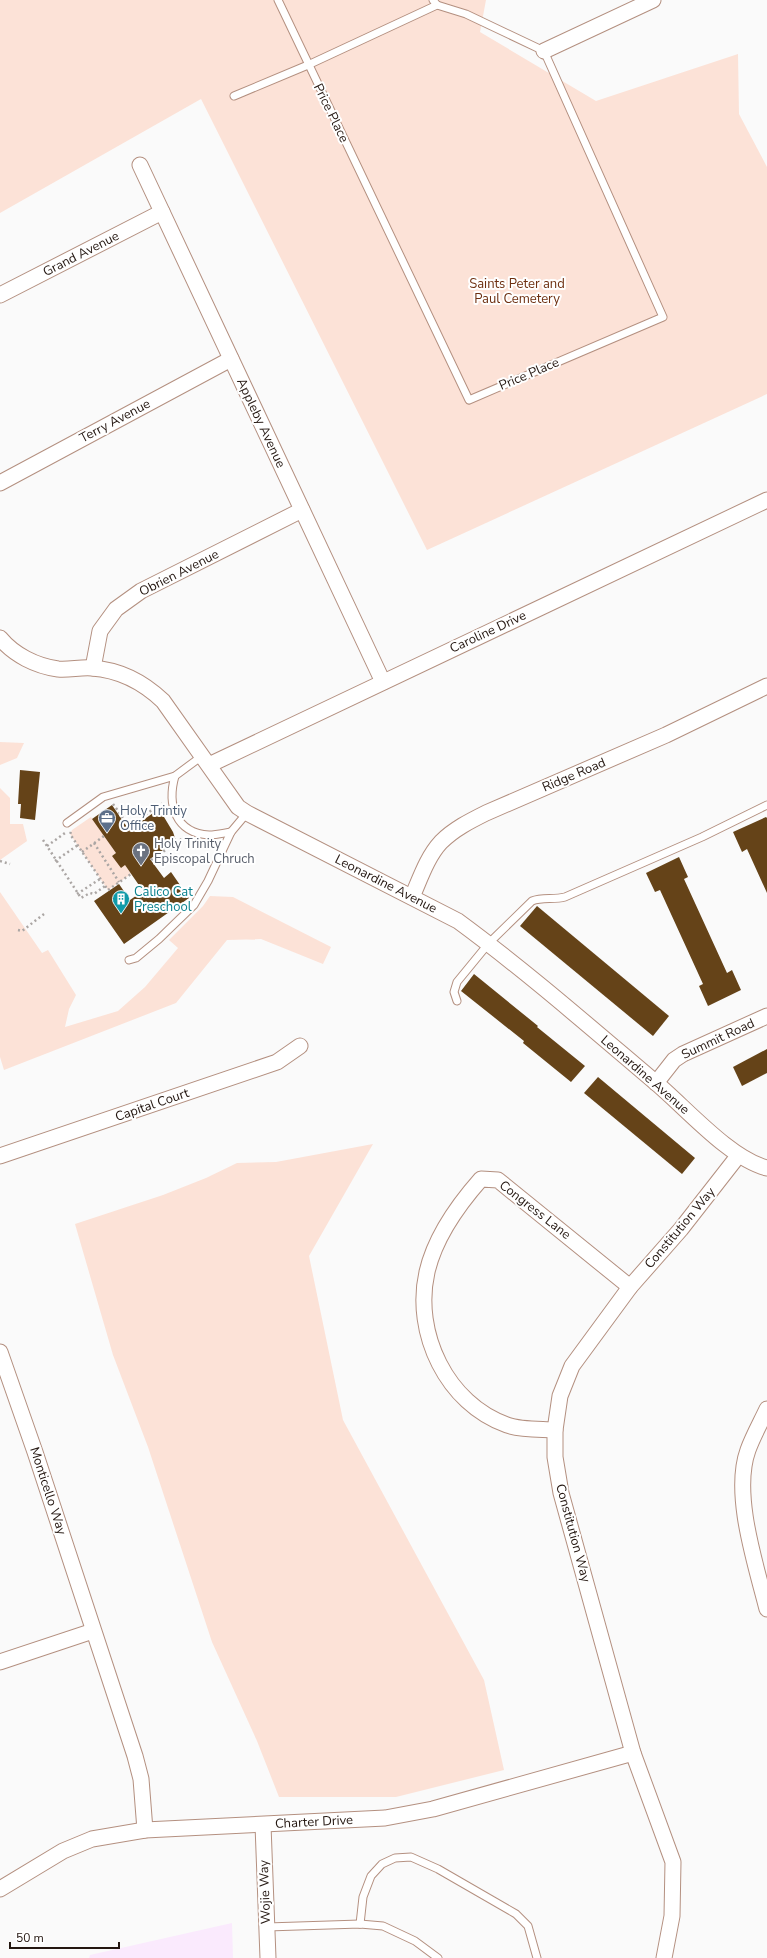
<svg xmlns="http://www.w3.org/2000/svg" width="767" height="1958" font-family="'Nunito Sans',sans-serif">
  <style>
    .industrial { fill: #faeafd }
    .green { fill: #fce2d7 }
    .building { fill: #654318 }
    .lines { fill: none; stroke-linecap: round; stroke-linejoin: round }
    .lane-casing { stroke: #b49080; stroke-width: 9 }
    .street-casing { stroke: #b49080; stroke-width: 17 }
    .path { stroke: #aba6a4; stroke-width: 2.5; stroke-dasharray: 2 3; stroke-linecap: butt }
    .lane { stroke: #fff; stroke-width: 7 }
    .street { stroke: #fff; stroke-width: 15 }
    .labels { text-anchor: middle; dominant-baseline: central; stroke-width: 4; stroke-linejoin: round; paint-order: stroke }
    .street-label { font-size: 13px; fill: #231610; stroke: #fff }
    .park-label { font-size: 13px; fill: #6e3011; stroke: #fff }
    .service-label { font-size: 13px; fill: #4e5e75; stroke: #fff; text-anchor: start }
    .worship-label { font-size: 13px; fill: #5b616d; stroke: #fff; text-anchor: start }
    .culture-label { font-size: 13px; fill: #0d838f; stroke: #fff; text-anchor: start }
  </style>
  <rect width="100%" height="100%" fill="#fafafa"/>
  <!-- industrial -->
  <polygon class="industrial" points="232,1923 233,1958 89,1958 90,1955"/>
  <!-- green -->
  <g class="green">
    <polygon points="0,0 486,0 480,32 596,101 738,54 739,114 767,167 767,394 427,550 201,99 0,213"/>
    <polygon points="0,742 24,743 17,758 0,765"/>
    <polygon points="0,788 10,798 10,824 23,824 27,841 0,860"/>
    <polygon points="91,817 116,853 112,856 125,865 131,874 108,890 70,834 72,830"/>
    <polygon points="0,892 42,953 48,950 76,995 69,1009 65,1027 118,1011 145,987 178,948 169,940 203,906 210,896 233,897 331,947 323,964 261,939 227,940 176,1003 4,1070 0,1057"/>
    <polygon points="373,1144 309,1256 343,1420 484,1680 504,1770 396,1797 279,1797 257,1741 212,1642 148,1447 113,1355 75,1224 163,1195 206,1178 237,1163 276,1162"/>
  </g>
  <!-- building -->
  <g class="building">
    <polygon points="20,770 40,772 35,820 20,818 21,804 18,804"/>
    <polygon points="112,805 129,830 156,811 164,817 173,832 176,841 150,859 164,878 171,872 189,898 124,944 94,901 119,884 130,900 143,891 125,865 121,868 112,856 116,853 92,819"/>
    <polygon points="766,817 767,818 767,893 747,849 742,852 733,832"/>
    <polygon points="679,857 688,877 684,879 727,973 732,970 741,990 708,1006 699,986 703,984 660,890 655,892 646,873"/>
    <polygon points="537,906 669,1016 653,1036 520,926"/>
    <polygon points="474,974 538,1026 537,1027 585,1066 571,1082 523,1043 524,1041 461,991"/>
    <polygon points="767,1049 767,1073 742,1086 733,1067"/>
    <polygon points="598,1077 695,1158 682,1174 584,1093"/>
  </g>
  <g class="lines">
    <!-- lane casing -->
    <g class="lane-casing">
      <g id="lane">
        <polyline points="278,0 469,400 663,317 544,51 466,14 437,5"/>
        <polyline points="234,96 308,65 437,5 433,0"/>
        <path d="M 175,776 C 167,804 175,833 209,835 C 217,835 224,833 231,832"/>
        <polyline points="67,823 103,797 175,776 202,756"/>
        <polyline points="129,960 136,958 159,939 194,905 208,881 231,832 247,813"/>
        <path d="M 457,1001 L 454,992 L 457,982 L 489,943 L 532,901 C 542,897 554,900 565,897 L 702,837 L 767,805"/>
        <polyline points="360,1924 363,1897 371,1876 382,1864 395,1858 411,1857 438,1869 516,1914 528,1926 537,1958"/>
        <polyline points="267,1927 360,1924 383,1926 415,1941 438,1958"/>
      </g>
    </g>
    <!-- street casing -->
    <g class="street-casing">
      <g id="street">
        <polyline points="544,51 653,0"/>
        <polyline points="140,165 383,682"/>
        <polyline points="0,295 162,212"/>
        <polyline points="0,483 231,359"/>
        <path d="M 0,638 C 14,655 36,666 58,669 C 69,670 81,667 92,668 C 121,670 143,682 163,701 L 238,807 L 247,813 L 458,921 C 526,971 590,1027 655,1082 C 685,1107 730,1159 767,1168"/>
        <polyline points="93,668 100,631 116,609 141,591 302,510"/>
        <polyline points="209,765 767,500"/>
        <path d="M 412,897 C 420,879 427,857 441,842 C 454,829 470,821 486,813 L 666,735 L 767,686"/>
        <polyline points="656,1083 674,1060 683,1054 767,1016"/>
        <polyline points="0,1156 277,1062 300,1046"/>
        <polyline points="0,1352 35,1452 135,1756 141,1779 145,1830"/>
        <path d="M 767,1409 C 761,1422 753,1436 748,1450 C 732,1494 756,1565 767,1609"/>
        <path d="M 555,1430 C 540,1429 521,1430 507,1425 C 447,1404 413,1333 427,1272 C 435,1237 458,1205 481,1179 L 498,1180 L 630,1287"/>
        <polyline points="0,1662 93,1631"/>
        <polyline points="263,1825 268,1958"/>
        <polyline points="0,1889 63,1851 92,1839 145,1830 385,1818 433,1809 633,1753"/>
        <polyline points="664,1958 672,1916 673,1862 633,1753 561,1493 555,1457 555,1430 560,1396 572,1366 630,1287 681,1229 738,1156"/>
      </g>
    </g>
    <!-- path -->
    <g class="path">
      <polyline points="113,804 129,826 127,827"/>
      <polyline points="129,826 162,803"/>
      <polyline points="71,832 70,834 108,890 131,874"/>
      <polyline points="43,840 81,898 90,893 94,894 105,886"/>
      <polyline points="94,843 119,882"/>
      <polyline points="47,846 65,833"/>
      <polyline points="82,852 104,836"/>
      <polyline points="151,860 183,838"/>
      <polyline points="0,861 10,864"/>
      <polyline points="55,861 78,845"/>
      <polyline points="77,894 100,879"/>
      <polyline points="18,930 22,931 44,914"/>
    </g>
    <!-- lane -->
    <use href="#lane" class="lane"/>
    <!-- street -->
    <use href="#street" class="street"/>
  </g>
  <!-- icons -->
  <defs>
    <g id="office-pin" transform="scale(0.9)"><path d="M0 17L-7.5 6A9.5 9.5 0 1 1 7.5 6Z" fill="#5c6f8a" stroke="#fff"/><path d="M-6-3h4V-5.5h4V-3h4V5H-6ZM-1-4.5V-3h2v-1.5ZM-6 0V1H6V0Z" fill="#fff"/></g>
    <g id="church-pin" transform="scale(0.9)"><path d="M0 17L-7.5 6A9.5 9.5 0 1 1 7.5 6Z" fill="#6b7280" stroke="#fff"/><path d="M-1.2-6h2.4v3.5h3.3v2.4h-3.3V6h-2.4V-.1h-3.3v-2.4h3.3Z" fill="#fff"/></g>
    <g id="building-pin" transform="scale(0.9)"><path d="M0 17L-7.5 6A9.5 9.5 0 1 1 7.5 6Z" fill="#0f9aa8" stroke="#fff"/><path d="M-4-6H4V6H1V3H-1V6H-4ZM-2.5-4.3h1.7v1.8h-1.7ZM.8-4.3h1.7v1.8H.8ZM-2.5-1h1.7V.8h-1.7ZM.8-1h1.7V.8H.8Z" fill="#fff"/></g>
  </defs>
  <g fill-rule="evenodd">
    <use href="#office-pin" x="107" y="818"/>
    <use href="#church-pin" x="141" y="851"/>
    <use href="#building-pin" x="121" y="899"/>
  </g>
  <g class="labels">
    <!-- street labels -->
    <g class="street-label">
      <text transform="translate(331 113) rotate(64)">Price Place</text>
      <text transform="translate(81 254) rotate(-27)">Grand Avenue</text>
      <text transform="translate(529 374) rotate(-23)">Price Place</text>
      <text transform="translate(115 421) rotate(-28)">Terry Avenue</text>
      <text transform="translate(261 423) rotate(65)">Appleby Avenue</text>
      <text transform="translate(179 573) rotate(-27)">Obrien Avenue</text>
      <text transform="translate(488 632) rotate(-25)">Caroline Drive</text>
      <text transform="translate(574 775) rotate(-23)">Ridge Road</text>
      <text transform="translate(386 884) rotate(27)">Leonardine Avenue</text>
      <text transform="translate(718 1039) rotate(-25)">Summit Road</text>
      <text transform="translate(645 1075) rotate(41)">Leonardine Avenue</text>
      <text transform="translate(152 1105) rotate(-19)">Capital Court</text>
      <text transform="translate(535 1210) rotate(38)">Congress Lane</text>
      <text transform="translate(680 1228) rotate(-50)">Constitution Way</text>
      <text transform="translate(48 1491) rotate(72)">Monticello Way</text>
      <text transform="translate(573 1533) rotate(75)">Constitution Way</text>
      <text transform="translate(314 1822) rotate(-3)">Charter Drive</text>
      <text transform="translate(265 1892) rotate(-92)">Wojie Way</text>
    </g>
    <!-- park labels -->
    <g class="park-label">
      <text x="517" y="284">Saints Peter and<tspan x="517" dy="15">Paul Cemetery</tspan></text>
    </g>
    <!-- service labels -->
    <g class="service-label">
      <text x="120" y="811">Holy Trintiy<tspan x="120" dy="15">Office</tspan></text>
    </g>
    <!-- worship labels -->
    <g class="worship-label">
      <text x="154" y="844">Holy Trinity<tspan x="154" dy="15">Episcopal Chruch</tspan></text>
    </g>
    <!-- culture labels -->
    <g class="culture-label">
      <text x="134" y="892">Calico Cat<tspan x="134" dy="15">Preschool</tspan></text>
    </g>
  </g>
  <!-- scale -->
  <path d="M10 1942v6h109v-6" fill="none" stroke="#231610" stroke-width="2"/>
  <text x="16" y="1942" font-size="12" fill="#231610" stroke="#ffffff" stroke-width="3" paint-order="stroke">50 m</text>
</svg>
